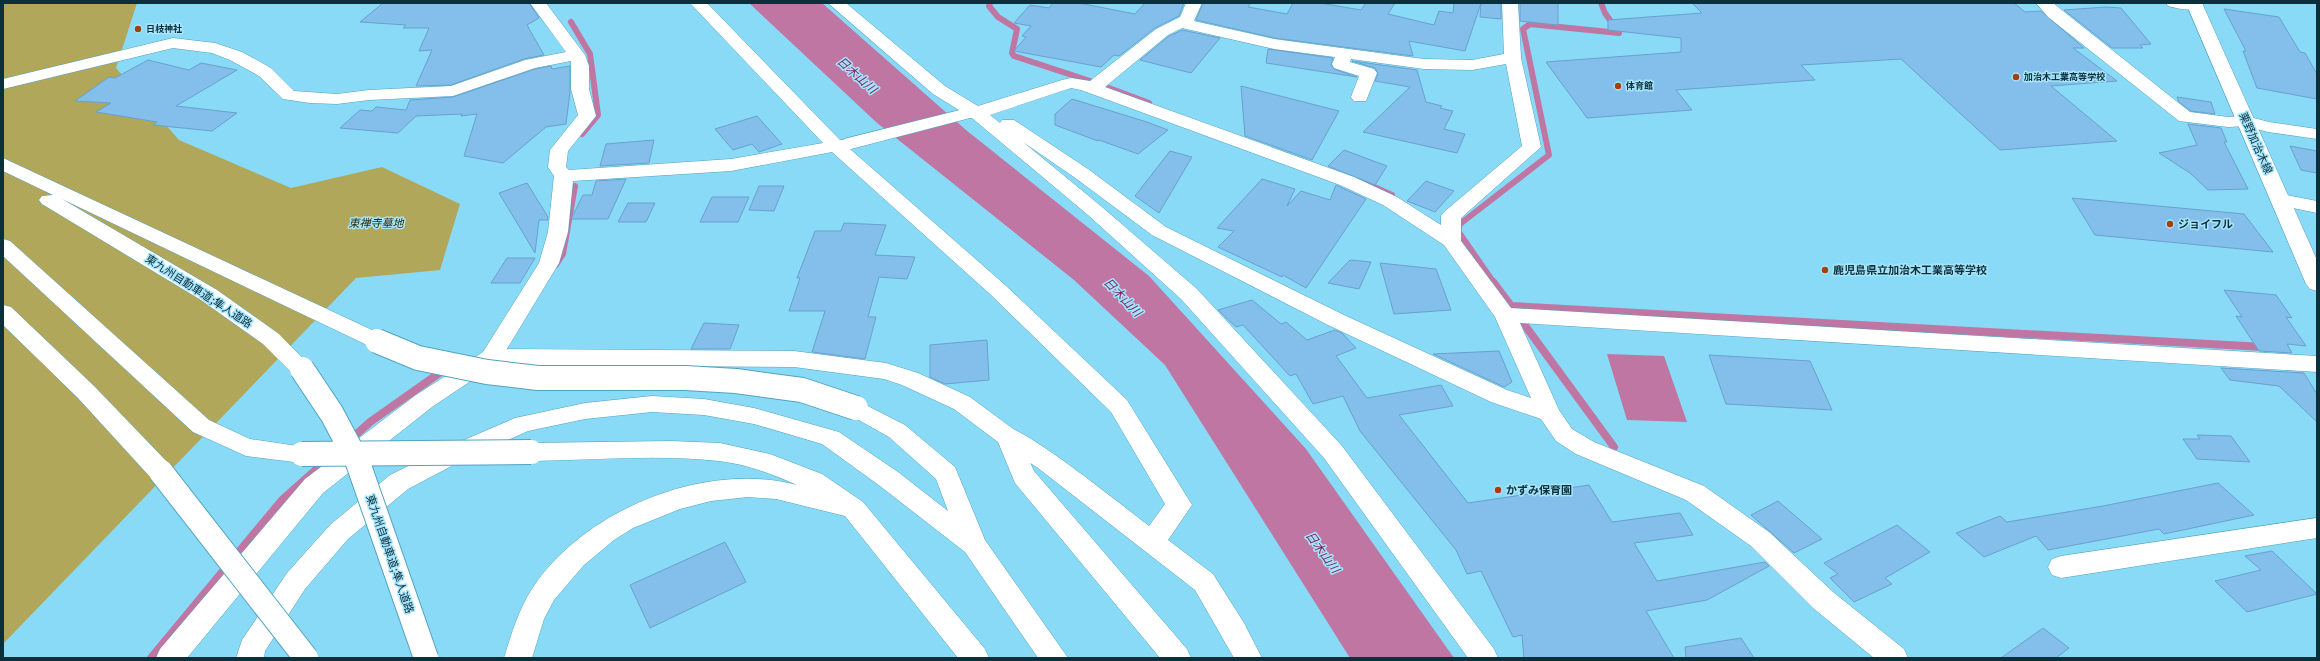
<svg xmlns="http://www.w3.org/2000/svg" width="2320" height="661" font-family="'PT Serif','Noto Sans JP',serif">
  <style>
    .green { fill: #b0a75a }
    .water { fill: #bf76a3 }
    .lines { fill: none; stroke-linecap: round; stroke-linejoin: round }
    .stream-far1 { stroke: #bf76a3; stroke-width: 6 }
    .stream { stroke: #bf76a3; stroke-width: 8 }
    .building { fill: #84beeb; stroke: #68a1cd }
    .minor-casing { stroke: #52a3bf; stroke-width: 1 }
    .tertiary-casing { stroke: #52a3bf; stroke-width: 1 }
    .primary-casing { stroke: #52a3bf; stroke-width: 1 }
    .motorway-casing { stroke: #52a3bf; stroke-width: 1 }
    .minor { fill: #fff; fill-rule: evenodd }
    .tertiary { fill: #fff; fill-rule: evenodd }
    .primary { fill: #fff; fill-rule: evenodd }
    .motorway { fill: #fff; fill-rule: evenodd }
    .motorway-bridge-casing { stroke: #52a3bf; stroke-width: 26; stroke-linecap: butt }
    .motorway-bridge { stroke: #fff; stroke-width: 24 }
    .poi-dot { fill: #a4410b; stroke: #a6e5fc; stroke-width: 1.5 }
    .labels { text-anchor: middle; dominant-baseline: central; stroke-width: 3; stroke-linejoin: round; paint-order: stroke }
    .far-poi-label { font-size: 9px; font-weight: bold; fill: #0c303b; stroke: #a6e5fc; text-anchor: start }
    .street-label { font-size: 11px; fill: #0c303b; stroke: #a6e5fc }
    .park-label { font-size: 11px; font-style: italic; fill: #2f2b05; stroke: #a6e5fc }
    .poi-label { font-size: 11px; font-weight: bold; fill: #0c303b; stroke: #a6e5fc; text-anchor: start }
    .water-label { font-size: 12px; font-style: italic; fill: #7a235e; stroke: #a6e5fc }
  </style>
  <rect width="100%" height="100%" fill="#89daf7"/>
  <!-- green -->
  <polygon class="green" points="3,3 137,3 116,68 179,140 291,188 382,167 460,204 440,270 356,278 3,644"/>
  <!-- water -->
  <g class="water">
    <polygon points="749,3 822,3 966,130 1149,276 1306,449 1454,658 1350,658 1165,365 1074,280 876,122"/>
    <polygon points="1607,354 1664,356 1687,422 1627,420"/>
  </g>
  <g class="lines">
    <!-- stream-far1 -->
    <g class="stream-far1">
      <polyline points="990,3 989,6 998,17 1017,29 1012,53 1014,56 1090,81"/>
      <polyline points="571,22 590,54 598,115 582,134"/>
      <polyline points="1109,88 1149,103"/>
      <polyline points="1361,181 1392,195"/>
      <polyline points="556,265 563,254 575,186"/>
      <polyline points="1494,283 1458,231 1460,224 1549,155 1523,29 1530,24 1619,33 1605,13 1601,3"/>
    </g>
    <!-- stream -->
    <g class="stream">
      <polyline points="1493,282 1511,306 2264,347"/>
      <polyline points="1524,324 1614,447"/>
      <polyline points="350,440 370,422 438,374"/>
      <polyline points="151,658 282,500 327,460"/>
    </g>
  </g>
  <!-- building -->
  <g class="building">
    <polygon points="383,3 529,3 539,18 527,25 544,55 524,59 451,85 416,86 432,50 419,51 429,28 403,28 406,25 360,22"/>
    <polygon points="1053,3 1079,3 1135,14 1145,3 1184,3 1179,16 1155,28 1119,56 1114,55 1101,67 1014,51 1026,37 1022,36 1031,26 1014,23 1030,5 1049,8"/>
    <polygon points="1203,3 1251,3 1248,7 1287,14 1293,3 1320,3 1361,10 1366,3 1395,3 1388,14 1434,25 1439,11 1453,13 1454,3 1481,3 1465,51 1409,41 1413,56 1274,38 1196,20"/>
    <polygon points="1481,3 1501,3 1501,19 1480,17"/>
    <polygon points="1520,3 1558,3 1558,25 1520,21"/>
    <polygon points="1692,3 2014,3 2025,12 2041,11 2084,48 2073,48 2117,81 2051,86 2117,141 2000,150 1901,59 1801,65 1815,80 1676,90 1692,110 1587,118 1546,62 1681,52 1681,38 1608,30 1608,20 1702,13"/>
    <polygon points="2106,7 2121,8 2151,44 2140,45 2143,48 2112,48 2064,10"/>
    <polygon points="2224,9 2279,17 2300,52 2305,53 2317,74 2317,99 2257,88 2243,51 2246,51"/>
    <polygon points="1182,30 1220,38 1191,73 1140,60 1169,36"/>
    <polygon points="1268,49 1333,58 1331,65 1334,69 1357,77 1266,63"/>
    <polygon points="148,60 189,70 201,63 237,70 176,106 237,113 212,131 153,125 157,122 96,112 111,103 75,101 109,77 115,78"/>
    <polygon points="1352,61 1417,70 1426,102 1442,106 1440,108 1453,111 1444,129 1465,134 1457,153 1363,132 1410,87 1375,81 1378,74 1375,68"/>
    <polygon points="551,66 552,69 570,66 570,92 566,124 546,127 503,163 464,156 477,114 461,116 462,114 416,116 398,133 340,128 360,110 372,111 376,107 406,110 410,100 453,97 535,69"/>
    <polygon points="1241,86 1339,111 1312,160 1245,136"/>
    <polygon points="2177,97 2211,102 2215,114 2191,111 2179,102"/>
    <polygon points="1072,99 1147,122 1168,130 1138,154 1099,140 1098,141 1055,125 1055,114"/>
    <polygon points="757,116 782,144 759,152 752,144 733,150 715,129"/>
    <polygon points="2188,124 2221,128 2227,142 2224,142 2248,189 2208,190 2190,173 2159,153 2197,145"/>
    <polygon points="654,140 649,163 600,166 606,144"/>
    <polygon points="2290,146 2317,151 2317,173 2301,170"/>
    <polygon points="1344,150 1387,166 1375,185 1328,166"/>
    <polygon points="1170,151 1192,157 1159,213 1135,196"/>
    <polygon points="626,179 608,219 571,219 583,195 592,195 596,181"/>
    <polygon points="1262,179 1295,189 1287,206 1301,191 1330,200 1336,185 1366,199 1306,288 1283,275 1282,277 1218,247 1234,231 1217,228"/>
    <polygon points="1426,181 1454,191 1435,212 1407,201"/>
    <polygon points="527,183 548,217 548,220 539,220 535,253 499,193"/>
    <polygon points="759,186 784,186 774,211 749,210"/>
    <polygon points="712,197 749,197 738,222 700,222"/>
    <polygon points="2072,198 2244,214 2273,252 2095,235"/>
    <polygon points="628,203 655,203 646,222 618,222"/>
    <polygon points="844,223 886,225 875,255 915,257 907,279 879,277 868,317 876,317 865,359 812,352 825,311 789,311 800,278 797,278 815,231 841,231"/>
    <polygon points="507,258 535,258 520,283 491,283"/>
    <polygon points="1350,260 1371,262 1359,289 1328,283"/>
    <polygon points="1380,263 1436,269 1451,310 1394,314"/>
    <polygon points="2224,290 2276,295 2292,318 2286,317 2306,346 2287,344 2292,353 2259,351 2236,316 2242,317"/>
    <polygon points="1252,300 1281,324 1286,322 1307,340 1335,330 1342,333 1356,348 1336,356 1367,398 1441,385 1453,406 1399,415 1468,503 1589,485 1612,522 1680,513 1693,535 1634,543 1657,581 1765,562 1769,566 1707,600 1646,611 1674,658 1524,658 1522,635 1513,637 1481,571 1467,574 1456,550 1360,431 1343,396 1313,404 1296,374 1290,376 1243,325 1236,327 1218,310"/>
    <polygon points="704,323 739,325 730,349 691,349"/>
    <polygon points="987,340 989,380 945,384 930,377 930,345"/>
    <polygon points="1499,351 1512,382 1504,387 1433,354"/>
    <polygon points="1709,355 1810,361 1832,410 1726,404"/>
    <polygon points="2221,368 2304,373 2317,394 2317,422 2279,386 2230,380"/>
    <polygon points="2197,435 2231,436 2250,462 2197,459 2183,439 2200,439"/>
    <polygon points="2218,483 2254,515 2164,534 2159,529 2048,550 2036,536 1984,557 1956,533 2000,516 2007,522 2103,506"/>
    <polygon points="1778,501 1822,539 1794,553 1751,515"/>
    <polygon points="1897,525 1930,552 1885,578 1892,584 1854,602 1830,578 1838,574 1824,563"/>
    <polygon points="725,542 746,582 650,628 630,585"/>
    <polygon points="2272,551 2317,594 2247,612 2215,581 2261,570 2245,556"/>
    <polygon points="2043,628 2069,648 2056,658 2001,658"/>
    <polygon points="1741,638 1754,658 1686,658 1685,647"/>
  </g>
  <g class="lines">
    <!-- minor casing -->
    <g class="minor-casing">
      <g id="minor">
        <path d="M 530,3 L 546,3 L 585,55 L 589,66 L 589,89 L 596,116 L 568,151 L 566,167 L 569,170 L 731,159 L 823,143 L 690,3 L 707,3 L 840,140 L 854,140 L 856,144 L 850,149 L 1004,284 L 1127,400 L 1192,505 L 1168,540 L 1213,574 L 1244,623 L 1262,658 L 1234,658 L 1195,590 L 1038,468 L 1000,443 L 996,437 L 1000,431 C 1002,430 1006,428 1008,428 C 1027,429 1128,510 1149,526 L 1165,504 L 1111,412 L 990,294 L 832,152 L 731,171 L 573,181 L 568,232 L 559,263 L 499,362 L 432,407 L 323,493 L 187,658 L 156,658 L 160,649 L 305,479 L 416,395 L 483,352 L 539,263 L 548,232 L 554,176 L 548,167 L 550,150 L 578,115 L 571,89 L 571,61 L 535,68 L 453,96 L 369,100 L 337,104 L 310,103 L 283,99 L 259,76 L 230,60 L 212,53 L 173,48 L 3,89 L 3,79 L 173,38 L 215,43 L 242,52 L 271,68 L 294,91 L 337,94 L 369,90 L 451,86 L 525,60 L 566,52 Z"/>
        <path d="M 828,3 L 846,3 L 945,86 L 978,106 L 1062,80 L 1071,78 L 1090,81 L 1156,29 L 1180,17 L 1186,3 L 1202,3 L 1194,21 L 1274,39 L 1424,59 L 1472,60 L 1504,54 L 1502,3 L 1518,3 L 1521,58 L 1541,147 L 1461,218 L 1461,241 L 1511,308 L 2317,356 L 2317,372 L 1520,323 L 1559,410 L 1572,429 L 1594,442 L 1704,486 L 1769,532 L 1833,592 L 1904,649 L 1908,658 L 1874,658 L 1813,608 L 1751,546 L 1686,500 L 1576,454 L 1556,441 L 1541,419 L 1491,402 L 1328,325 L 1152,235 L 1074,177 L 1023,142 L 1102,207 L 1197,289 L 1342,446 L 1494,649 L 1498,658 L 1468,658 L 1324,458 L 1181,299 L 1088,215 L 972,118 L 958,118 L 955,114 L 959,110 L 933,94 ZM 1182,28 L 1274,49 L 1335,57 L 1332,64 L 1334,68 L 1359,76 L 1351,97 L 1354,101 L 1366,101 L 1377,73 L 1374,69 L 1350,62 L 1351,59 L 1424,69 L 1472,70 L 1506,64 L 1522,146 L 1444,212 L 1441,216 L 1441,225 L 1397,197 L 1354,177 L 1105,87 L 1168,35 ZM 1071,88 L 1081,90 L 1340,185 L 1383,205 L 1444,245 L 1495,317 L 1531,398 L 1507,390 L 1344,315 L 1166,227 L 1088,169 L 1014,120 L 1002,120 L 1000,123 L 990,115 Z"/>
        <polygon points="2036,3 2053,3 2190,112 2228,117 2246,116 2269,122 2317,129 2317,139 2268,132 2246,126 2228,127 2179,121 2048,17"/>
        <path d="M 2166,3 L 2202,3 L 2203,5 L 2201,8 C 2191,11 2178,9 2168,6 Z"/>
        <polygon points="2281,194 2317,201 2317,213 2274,204 2271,200 2274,196"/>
        <polygon points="2317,518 2317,538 2061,578 2052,575 2048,567 2052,559 2061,556"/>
      </g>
    </g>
    <!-- tertiary casing -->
    <g class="tertiary-casing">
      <g id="tertiary">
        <polygon points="964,109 970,110 973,114 970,118 851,149 844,147 842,143 844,139"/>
        <polygon points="491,349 794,351 886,363 918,373 970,397 1016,431 1034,471 1187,649 1191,658 1160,658 1015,483 998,442 954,409 902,385 884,379 794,367 491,365 483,362 480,357 483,352"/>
      </g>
    </g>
    <!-- primary casing -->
    <g class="primary-casing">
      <polygon id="primary" points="2186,3 2202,3 2317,260 2317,291 2310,289 2306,284"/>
    </g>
    <!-- motorway casing -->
    <g class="motorway-casing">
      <g id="motorway">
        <polygon points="3,158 385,336 388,341 385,346 377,348 369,346 62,199 217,290 279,334 313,369 310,375 302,377 294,375 263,344 201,300 42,204 39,200 42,196 53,195 3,171"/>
        <polygon points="3,239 10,241 209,420 250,439 311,448 314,454 311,460 302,463 246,456 193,432 3,256"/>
        <polygon points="3,305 11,307 94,386 170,465 173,472 170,479 161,481 152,479 78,398 3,325"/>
        <polygon points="652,396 704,399 754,408 839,432 898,472 948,511 936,479 889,437 848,414 844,408 848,402 856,400 905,425 955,467 985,540 1068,658 1038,658 965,552 880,486 822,444 754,424 704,415 652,412 585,419 528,431 461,461 408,489 348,539 305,589 265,651 264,658 236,658 242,640 287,573 330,525 390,475 443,449 515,418 585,403"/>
        <path d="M 671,441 L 720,443 L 770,454 L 822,474 L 863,502 L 985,649 L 989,658 L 958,658 L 845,516 L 776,499 L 748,497 L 711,501 L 680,509 L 633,528 L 614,540 L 584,565 L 554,600 L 544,619 L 532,658 L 504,658 C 512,632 520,605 536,583 C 589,508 707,461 797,485 C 772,474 746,464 719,461 C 657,454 593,460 531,461 L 522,458 L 519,452 L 522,446 L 531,443 Z"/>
      </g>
    </g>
    <!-- minor -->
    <use href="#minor" class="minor"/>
    <!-- tertiary -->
    <use href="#tertiary" class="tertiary"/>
    <!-- primary -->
    <use href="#primary" class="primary"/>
    <!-- motorway -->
    <use href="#motorway" class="motorway"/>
    <!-- motorway-bridge casing -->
    <g class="motorway-bridge-casing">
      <g id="motorway-bridge">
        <polyline points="377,341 418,358 487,372 538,378 685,378 736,381 802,390 856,408"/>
        <polyline points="302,369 332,414 358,463 426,658"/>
        <polyline points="302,454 531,452"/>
        <polyline points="161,472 306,658"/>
      </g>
    </g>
    <!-- motorway-bridge -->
    <use href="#motorway-bridge" class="motorway-bridge"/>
  </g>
  <!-- markers -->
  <g class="poi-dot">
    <circle cx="138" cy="29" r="4"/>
    <circle cx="2016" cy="77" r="4"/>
    <circle cx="1618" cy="86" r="4"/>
    <circle cx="2170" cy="224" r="4"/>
    <circle cx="1825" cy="270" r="4"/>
    <circle cx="1498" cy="490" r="4"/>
  </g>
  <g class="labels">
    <!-- far-poi labels -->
    <g class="far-poi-label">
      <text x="146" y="29">日枝神社</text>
      <text x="2024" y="77">加治木工業高等学校</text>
      <text x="1626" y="86">体育館</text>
    </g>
    <!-- street labels -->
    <g class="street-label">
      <text transform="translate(2256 143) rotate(66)">栗野加治木線</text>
      <text transform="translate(199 291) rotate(33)">東九州自動車道;隼人道路</text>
      <text transform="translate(390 554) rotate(71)">東九州自動車道;隼人道路</text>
    </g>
    <!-- park labels -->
    <g class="park-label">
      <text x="376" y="223">東禅寺墓地</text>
    </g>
    <!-- poi labels -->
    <g class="poi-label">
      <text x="2178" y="224">ジョイフル</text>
      <text x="1833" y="270">鹿児島県立加治木工業高等学校</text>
      <text x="1506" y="490">かずみ保育園</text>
    </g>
    <!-- water labels -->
    <g class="water-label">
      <text transform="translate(857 75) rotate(42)">日木山川</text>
      <text transform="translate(1123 297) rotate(46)">日木山川</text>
      <text transform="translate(1323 552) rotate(54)">日木山川</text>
    </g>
  </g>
  <!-- border -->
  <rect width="2320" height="661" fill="none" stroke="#0c303b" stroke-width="8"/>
</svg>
